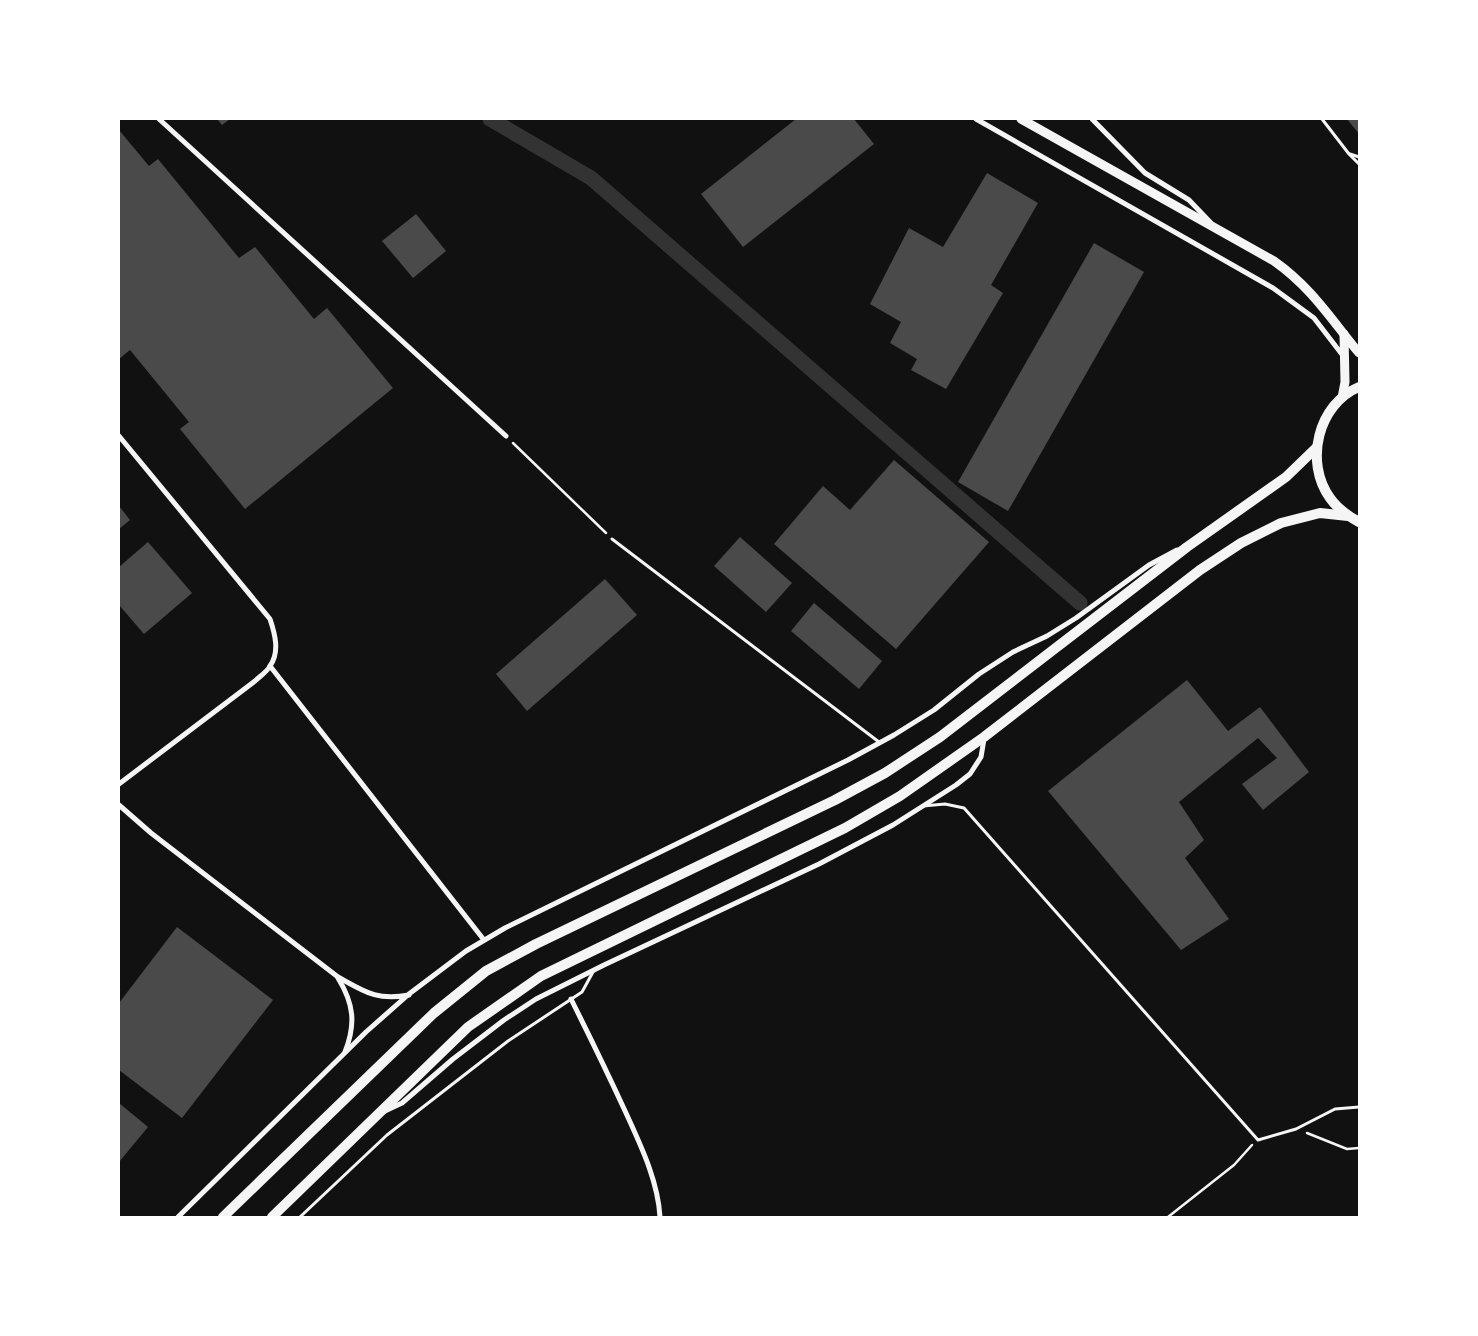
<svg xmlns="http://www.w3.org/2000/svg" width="1478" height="1336" font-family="Montserrat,sans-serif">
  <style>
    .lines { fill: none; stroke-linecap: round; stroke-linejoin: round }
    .canal { stroke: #333; stroke-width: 15 }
    .building { fill: #4a4a4a }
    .path { stroke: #f5f5f5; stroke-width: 2.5 }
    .service { stroke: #f5f5f5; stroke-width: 3 }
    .minor { stroke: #f5f5f5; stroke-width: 5 }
    .secondary { stroke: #f5f5f5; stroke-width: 9 }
    .primary { stroke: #f5f5f5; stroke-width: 10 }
  </style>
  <rect width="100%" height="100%" fill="#111"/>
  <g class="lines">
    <!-- canal -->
    <polyline class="canal" points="490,119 591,178 1080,603"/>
  </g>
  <!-- building -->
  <g class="building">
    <polygon points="217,119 230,119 222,125"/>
    <polygon points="796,119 854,119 874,144 743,247 701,194"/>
    <polygon points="1347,119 1359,119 1359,134"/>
    <polygon points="119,130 149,166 158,159 239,258 255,247 314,319 327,308 393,388 245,509 180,429 189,422 130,350 119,359"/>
    <polygon points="987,173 1038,203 991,285 1003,293 946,389 911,370 917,359 890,343 901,322 870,304 909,228 943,247"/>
    <polygon points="416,214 446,251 413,278 382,241"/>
    <polygon points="1094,243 1144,272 1008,511 958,482"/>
    <polygon points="894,460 989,542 896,649 774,544 823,486 850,510"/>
    <polygon points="119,506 130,520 119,529"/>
    <polygon points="740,537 792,583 766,612 714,566"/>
    <polygon points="148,542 192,593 144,634 119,605 119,567"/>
    <polygon points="605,579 637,615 527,711 496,674"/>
    <polygon points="814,603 882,661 859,689 791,631"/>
    <polygon points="1187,680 1228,731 1260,707 1309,772 1263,810 1242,784 1277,758 1258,738 1179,802 1204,840 1185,858 1229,919 1181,950 1048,791"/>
    <polygon points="177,927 273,1000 182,1118 119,1070 119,1003"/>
    <polygon points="119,1103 148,1127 119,1162"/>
  </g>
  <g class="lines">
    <!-- path -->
    <g class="path">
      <polyline points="513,443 606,533"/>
      <polyline points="1307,1133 1347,1149 1359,1148"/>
      <polyline points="1168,1217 1234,1165 1252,1145"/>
    </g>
    <!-- service -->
    <g class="service">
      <polyline points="1322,119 1349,154 1359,164"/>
      <polyline points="1350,154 1359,157"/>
      <polyline points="612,539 879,742"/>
      <polyline points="923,806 945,804 964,808 1258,1140 1296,1129 1335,1109 1359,1107"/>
      <polyline points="300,1217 387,1135 508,1041 582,992 593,972"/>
    </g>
    <!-- minor -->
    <g class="minor">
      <polyline points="159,119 506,436"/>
      <polyline points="976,119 1273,288 1314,318 1344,357"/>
      <polyline points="1092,119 1145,173 1189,200 1211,223"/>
      <path d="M 119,436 L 270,619 C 275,634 280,652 270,666 C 267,672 260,676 255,681 L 119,784"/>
      <polyline points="270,666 484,940"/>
      <path d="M 119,805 L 151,833 L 338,977 C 365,992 377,1001 409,995"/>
      <path d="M 338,978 C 354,1004 356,1024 345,1052"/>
      <path d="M 571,999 C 590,1037 608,1074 626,1113 C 641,1146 658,1181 660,1217"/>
      <polyline points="385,1111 402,1103 453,1059 504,1020 536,999 604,965 819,864 893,825 956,785 970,774 981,757 984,739"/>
      <polyline points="178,1217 366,1032 409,994 466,951 505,928 848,760 894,735 934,710 979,674 1013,652 1047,636 1076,618 1149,565 1177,550"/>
    </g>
    <!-- secondary -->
    <g class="secondary">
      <path d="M 1021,119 L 1274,261 C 1312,288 1330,318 1359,353"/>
      <polyline points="1342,398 1345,382 1344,334"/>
    </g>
    <!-- primary -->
    <g class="primary">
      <path d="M 1359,387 C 1318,404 1304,462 1330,498 C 1337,508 1348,516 1359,522"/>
      <polyline points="223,1217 434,1013 486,971 536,944 835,800 885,773 940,737 1187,547 1286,477 1316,448"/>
      <polyline points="272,1217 468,1027 541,976 845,828 900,796 984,737 1200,570 1241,543 1281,523 1320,513 1348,516"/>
    </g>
  </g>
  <!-- border -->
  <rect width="1478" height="1336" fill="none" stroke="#ffffff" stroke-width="240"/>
</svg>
